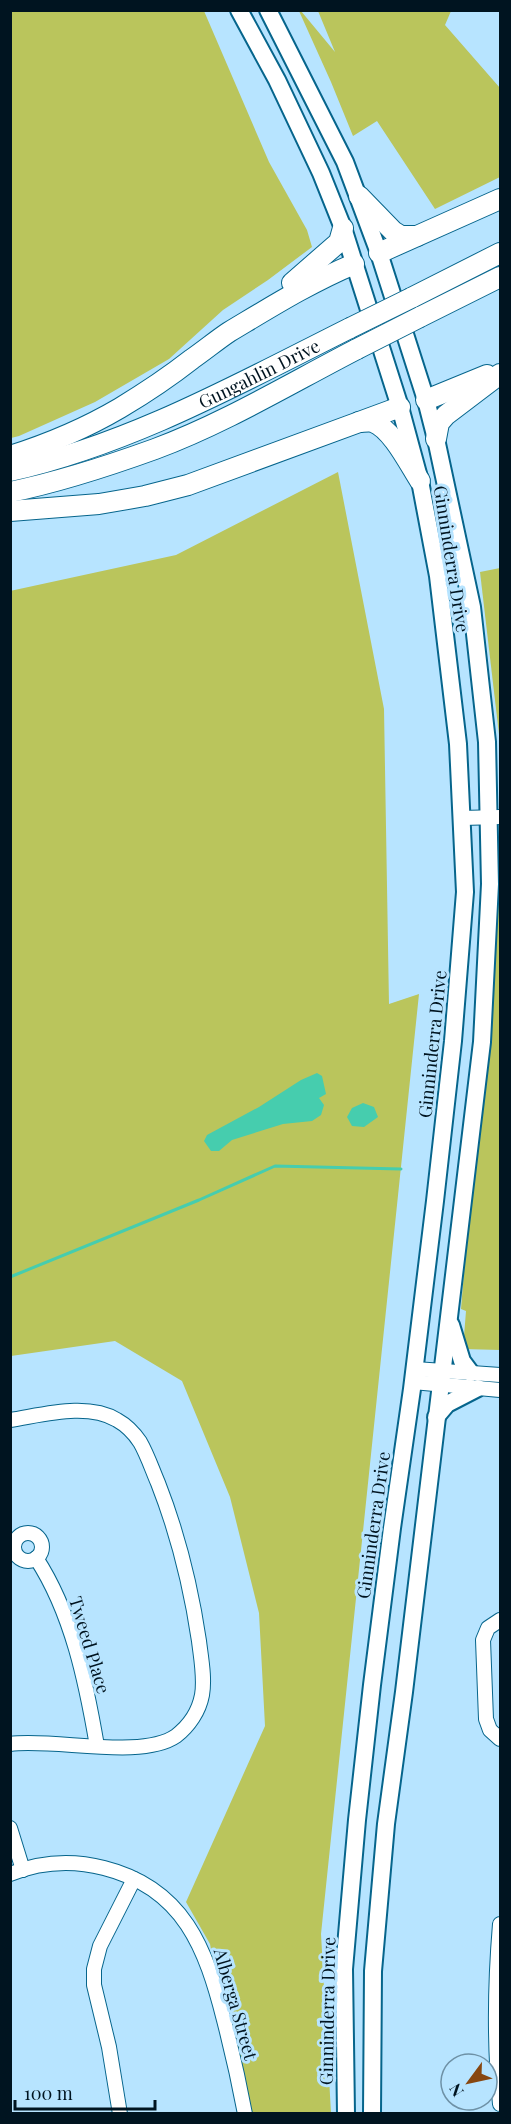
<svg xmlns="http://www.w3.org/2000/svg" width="511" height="2124" font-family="'Playfair Display',serif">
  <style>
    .green { fill: #bac55c }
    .water { fill: #46cdae }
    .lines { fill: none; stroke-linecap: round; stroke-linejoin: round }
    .stream { stroke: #46cdae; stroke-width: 3 }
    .minor-casing { stroke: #06658c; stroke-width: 16 }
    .major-casing { stroke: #06658c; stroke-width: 20 }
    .highway-casing { stroke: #06658c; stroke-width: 22 }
    .minor { stroke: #fff; stroke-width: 14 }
    .major { stroke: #fff; stroke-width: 16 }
    .highway { stroke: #fff; stroke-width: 20 }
    .highway-bridge-casing { stroke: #06658c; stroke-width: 22; stroke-linecap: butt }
    .highway-bridge { stroke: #fff; stroke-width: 20 }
    .labels { text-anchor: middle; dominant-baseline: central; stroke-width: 6; stroke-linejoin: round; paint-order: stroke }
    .street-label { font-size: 18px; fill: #001420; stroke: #b7e4ff }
  </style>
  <rect width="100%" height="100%" fill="#b7e4ff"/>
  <!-- green -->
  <g class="green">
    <polygon points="10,11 204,11 269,162 307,230 312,247 268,280 223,310 169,359 95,402 19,436 11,438"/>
    <polygon points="299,11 301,11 335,52 318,11 451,11 445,25 500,88 500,177 435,209 377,121 353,136 331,82"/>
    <polygon points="338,472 384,709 389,1004 419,994 321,1934 331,2113 242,2113 210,1944 186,1902 265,1726 259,1613 230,1497 182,1381 115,1341 11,1356 10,591 176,555"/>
    <polygon points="500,568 500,743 480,572"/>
    <polygon points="500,869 500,1350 463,1349 466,1311 461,1309 471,1185 488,1050"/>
  </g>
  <!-- water -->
  <g class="water">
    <polygon points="317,1073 322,1076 326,1094 319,1098 324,1105 321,1115 312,1121 283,1124 232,1140 219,1151 211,1151 204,1141 207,1135 259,1107 301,1080"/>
    <polygon points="363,1103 374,1107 378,1117 364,1127 352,1126 347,1117 352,1108"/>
  </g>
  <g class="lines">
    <!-- stream -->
    <polyline class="stream" points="10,1277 199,1200 275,1166 401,1169"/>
    <!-- minor casing -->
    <g class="minor-casing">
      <g id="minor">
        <polyline points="462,818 500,817"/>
        <polyline points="415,1369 500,1375"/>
        <polyline points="413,1382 500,1390"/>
        <path d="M 10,1420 C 43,1415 87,1402 117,1420 C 126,1425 134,1433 140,1442 C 147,1454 152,1469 158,1483 C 178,1534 191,1587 199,1641 C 201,1658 205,1678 202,1695 C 199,1711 189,1726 176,1736 C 141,1760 55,1738 10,1744"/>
        <circle cx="28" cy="1547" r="14"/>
        <path d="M 36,1558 C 72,1613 86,1682 97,1746"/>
        <polyline points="500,1620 488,1628 483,1640 486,1719 490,1730 500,1739"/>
        <polyline points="10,1828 23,1870"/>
        <path d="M 10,1874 C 40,1862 73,1860 104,1868 C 184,1888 206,1949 224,2020 C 232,2051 239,2082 245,2114"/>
        <path d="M 500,1924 C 495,1984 494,2044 500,2104"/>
        <polyline points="120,2114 109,2047 94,1985 94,1969 100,1946 134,1879"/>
      </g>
    </g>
    <!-- major casing -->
    <g class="major-casing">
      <g id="major">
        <polyline points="239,10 277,80 321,173 343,228 400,407 420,481 438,576 458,744 465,892 453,1041 435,1201 412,1389 392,1528 372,1685 357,1820 344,1969 346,2114"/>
        <polyline points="268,10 345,162 379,253 426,400 436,439 472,607 487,742 490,884 482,1042 404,1692 386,1824 373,1971 372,2114"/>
        <polyline points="451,1325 462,1361 471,1373"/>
        <polyline points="436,1417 447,1404 478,1388"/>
      </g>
    </g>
    <!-- highway casing -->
    <g class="highway-casing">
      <g id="highway">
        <polyline points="359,196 393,231 401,236 417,236"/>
        <polyline points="379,253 500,199"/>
        <polyline points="292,283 339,242 343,228"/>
        <polyline points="411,298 500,253"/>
        <polyline points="420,317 500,277"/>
        <polyline points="426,400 487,375"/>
        <path d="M 359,422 C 363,422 369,421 373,422 C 392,429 409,464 420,481"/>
        <polyline points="436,439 439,423 446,415 500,374"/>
        <path d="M 10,456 C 48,444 86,428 120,408 C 145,393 169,377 192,359 C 205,350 217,340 229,332 C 271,307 309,283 354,264"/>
        <path id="s1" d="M 10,471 C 131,444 240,383 350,328"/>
        <path d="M 10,492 C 59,482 108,466 155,449 C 225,423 291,383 357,349"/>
        <polyline points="10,511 99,504 145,496 188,485 400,407"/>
      </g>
    </g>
    <!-- minor -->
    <use href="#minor" class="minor"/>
    <!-- major -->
    <use href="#major" class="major"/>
    <!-- highway -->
    <use href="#highway" class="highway"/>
    <!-- highway-bridge casing -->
    <g class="highway-bridge-casing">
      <g id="highway-bridge">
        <polyline points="350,328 411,298"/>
        <polyline points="357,349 420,317"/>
      </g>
    </g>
    <!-- highway-bridge -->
    <use href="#highway-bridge" class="highway-bridge"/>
  </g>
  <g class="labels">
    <!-- street labels -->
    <g class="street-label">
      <text stroke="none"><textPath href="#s1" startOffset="268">Gungahlin Drive</textPath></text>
      <text transform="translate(452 559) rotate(81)">Ginninderra Drive</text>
      <text transform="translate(432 1044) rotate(-84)">Ginninderra Drive</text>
      <text transform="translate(373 1525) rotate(-82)">Ginninderra Drive</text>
      <text transform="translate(90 1645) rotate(73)">Tweed Place</text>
      <text transform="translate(236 2004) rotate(74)">Alberga Street</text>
      <text transform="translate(327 2011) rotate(-89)">Ginninderra Drive</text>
    </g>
  </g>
  <!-- border -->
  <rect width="511" height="2124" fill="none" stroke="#001420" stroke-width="24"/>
  <!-- north arrow -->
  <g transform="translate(469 2082) rotate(237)"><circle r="28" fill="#b7e4ff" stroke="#6e91a6" stroke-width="1.5"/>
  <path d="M0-4.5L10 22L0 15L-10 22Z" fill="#874711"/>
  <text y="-9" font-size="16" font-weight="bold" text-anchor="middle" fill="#001420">N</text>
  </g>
  <!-- scale -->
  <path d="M15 2100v9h140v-9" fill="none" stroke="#001420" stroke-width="3"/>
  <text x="24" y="2100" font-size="18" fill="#001420" stroke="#b7e4ff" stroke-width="4.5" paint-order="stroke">100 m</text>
</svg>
